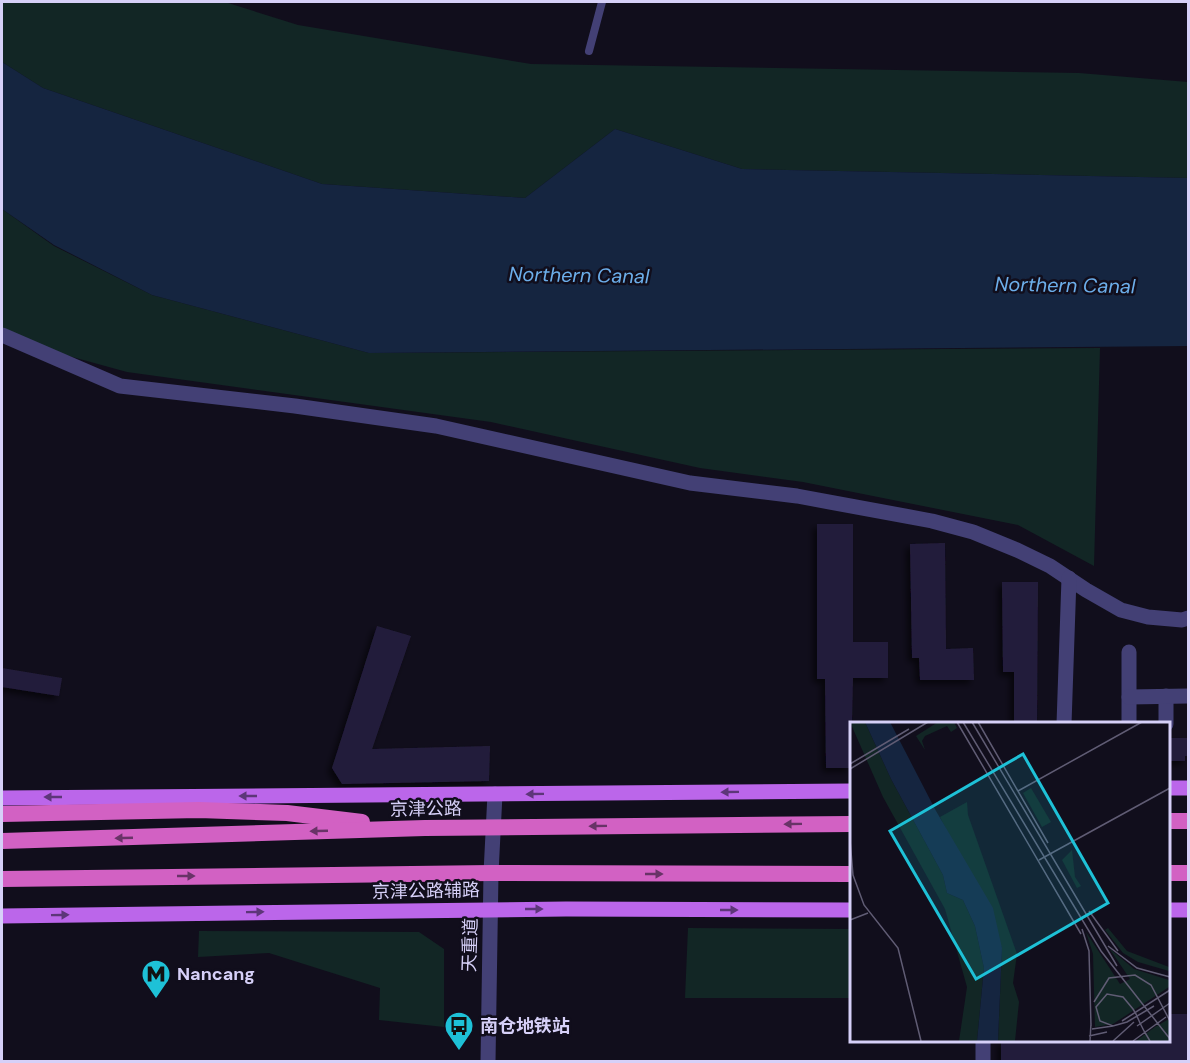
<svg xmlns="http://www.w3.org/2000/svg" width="1190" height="1063" font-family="'DM Sans','Noto Sans SC',sans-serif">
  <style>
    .green { fill: #122625 }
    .water { fill: #152540 }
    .building { fill: #241d3b; filter: url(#shadow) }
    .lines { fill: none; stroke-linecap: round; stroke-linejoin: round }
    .service { stroke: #434075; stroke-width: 8 }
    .minor { stroke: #434075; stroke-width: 15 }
    .tertiary { stroke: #434075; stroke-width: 15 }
    .primary { stroke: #bb66ea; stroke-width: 15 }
    .trunk { stroke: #d261c3; stroke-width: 16 }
    .oneway { fill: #5d3679 }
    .oneway2 { fill: #683367 }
    .labels { text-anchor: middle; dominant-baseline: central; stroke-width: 5; stroke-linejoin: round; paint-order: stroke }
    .street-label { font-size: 18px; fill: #d6d0f8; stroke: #110e1c }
    .poi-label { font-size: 18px; font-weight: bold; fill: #d6d0f8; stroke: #110e1c; text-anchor: start }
    .water-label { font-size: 20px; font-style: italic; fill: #6caeea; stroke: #110e1c }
    .inset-road { fill: none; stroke: #605c74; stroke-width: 1.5 }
    .view { fill: #1ec1d7; fill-opacity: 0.15; stroke: #1ec1d7; stroke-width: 3 }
    .inset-edge { fill: none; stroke: #d6d0f8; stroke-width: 3 }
  </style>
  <defs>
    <filter id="shadow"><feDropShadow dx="-4" dy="4" stdDeviation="3" flood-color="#0009"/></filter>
  </defs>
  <rect width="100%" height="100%" fill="#110e1c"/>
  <!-- green -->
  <g class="green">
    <polygon points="2,2 225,2 298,25 531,64 1079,73 1188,82 1188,178 742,169 615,129 525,198 322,184 43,88 2,62"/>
    <polygon points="2,209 54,246 152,295 369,353 1100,348 1094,566 1018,525 803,482 700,468 491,422 127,372 7,339 2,335"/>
    <polygon points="688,928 851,929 851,998 685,998"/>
    <polygon points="199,931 419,932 444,949 444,1027 379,1020 380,988 269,953 198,957"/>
  </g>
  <!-- water -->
  <polygon class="water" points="2,62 43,88 322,184 525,198 615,129 742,169 1188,178 1188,346 369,353 152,295 54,245 2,209"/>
  <!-- building -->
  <g class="building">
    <polygon points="817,524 853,524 853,642 888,642 888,678 853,678 851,768 826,768 825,679 817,679"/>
    <polygon points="945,543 946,649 973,648 974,680 920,680 919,658 912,658 910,544"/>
    <polygon points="1002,582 1038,582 1037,724 1014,724 1014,672 1003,672"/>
    <polygon points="377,626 411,636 372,749 490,746 489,781 342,784 332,768"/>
    <polygon points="2,668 62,678 59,696 2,687"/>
    <polygon points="1167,738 1188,738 1188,756 1185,756 1185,761 1167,761"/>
    <polygon points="1167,1014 1188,1014 1188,1062 1001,1062 1001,1041 1167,1041"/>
  </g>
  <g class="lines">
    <!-- service -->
    <polyline class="service" points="589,51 602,2"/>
    <!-- minor -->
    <g class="minor">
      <polyline points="2,335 120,386 295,406 436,426 690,483 797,496 932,521 973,532 1017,550 1050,566 1086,590 1121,610 1148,617 1182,620 1188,618"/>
      <polyline points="1129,652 1129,724"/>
      <polyline points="1166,696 1166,724"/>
      <polyline points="1129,697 1188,696"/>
      <polyline points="1064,724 1069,578"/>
    </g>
    <!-- tertiary -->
    <g class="tertiary">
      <polyline points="488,1062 491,873 495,794"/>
      <polyline points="983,1062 983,1040"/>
    </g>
    <!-- primary -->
    <g class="primary">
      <polyline points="1168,788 1188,788"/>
      <polyline points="2,798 851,791"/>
      <polyline points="1168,910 1188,910"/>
      <polyline points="2,916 566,909 851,910"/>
    </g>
    <!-- trunk -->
    <g class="trunk">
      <polyline points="2,814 199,810 287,813 362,822"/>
      <polyline points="1168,821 1188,821"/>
      <polyline points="2,841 425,828 851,824"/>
      <polyline points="1168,873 1188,873"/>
      <polyline points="2,879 491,873 851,874"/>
    </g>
  </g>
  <!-- one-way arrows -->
  <defs><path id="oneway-solid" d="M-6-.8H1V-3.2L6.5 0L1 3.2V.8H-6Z" transform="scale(1.5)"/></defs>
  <g class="oneway">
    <use href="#oneway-solid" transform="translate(730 792) rotate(179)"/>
    <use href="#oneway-solid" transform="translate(535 794) rotate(179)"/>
    <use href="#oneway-solid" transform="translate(248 796) rotate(180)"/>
    <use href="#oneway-solid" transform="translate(53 797) rotate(180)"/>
    <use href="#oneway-solid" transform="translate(534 909)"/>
    <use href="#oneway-solid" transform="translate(729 910)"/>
    <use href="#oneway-solid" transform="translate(255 912) rotate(-1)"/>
    <use href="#oneway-solid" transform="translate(60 915) rotate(-1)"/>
  </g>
  <g class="oneway2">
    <use href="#oneway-solid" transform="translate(793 824) rotate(179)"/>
    <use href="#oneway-solid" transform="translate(598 826) rotate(179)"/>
    <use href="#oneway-solid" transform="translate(319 831) rotate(178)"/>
    <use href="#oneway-solid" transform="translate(124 838) rotate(178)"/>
    <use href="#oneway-solid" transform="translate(654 874)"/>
    <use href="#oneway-solid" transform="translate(186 876)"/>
  </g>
  <!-- icons -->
  <defs>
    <g id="metro-pin" transform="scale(1.5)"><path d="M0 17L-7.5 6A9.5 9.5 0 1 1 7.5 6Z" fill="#1ec1d7" stroke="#110e1c"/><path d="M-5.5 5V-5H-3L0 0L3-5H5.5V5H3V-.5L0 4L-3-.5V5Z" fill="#111"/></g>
    <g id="bus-pin" transform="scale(1.5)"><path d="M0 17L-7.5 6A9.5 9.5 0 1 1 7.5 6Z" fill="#1ec1d7" stroke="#110e1c"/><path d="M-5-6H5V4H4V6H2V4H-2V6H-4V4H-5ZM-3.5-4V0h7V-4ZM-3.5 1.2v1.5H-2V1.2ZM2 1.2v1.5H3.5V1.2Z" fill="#111"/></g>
  </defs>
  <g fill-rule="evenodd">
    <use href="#metro-pin" x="156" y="974"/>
    <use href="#bus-pin" x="459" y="1026"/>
  </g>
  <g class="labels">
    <!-- street labels -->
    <g class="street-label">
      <text transform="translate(426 809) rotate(-1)">京津公路</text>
      <text transform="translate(426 891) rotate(-1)">京津公路辅路</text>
      <text transform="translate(470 945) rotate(-88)">天重道</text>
    </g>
    <!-- poi labels -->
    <g class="poi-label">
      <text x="177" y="974">Nancang</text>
      <text x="480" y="1026">南仓地铁站</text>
    </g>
    <!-- water labels -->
    <g class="water-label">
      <text transform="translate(579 275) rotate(1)">Northern Canal</text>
      <text transform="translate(1065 285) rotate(1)">Northern Canal</text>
    </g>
  </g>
  <!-- overview -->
  <g transform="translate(850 722)">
    <rect width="320" height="320" fill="#110e1c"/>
    <path d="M 0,0 L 15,0 L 41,57 L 93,153 L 97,171 L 113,178 L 125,204 L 134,246 L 127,319 L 109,319 L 117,265 L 95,187 L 33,75 ZM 88,0 L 104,0 L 107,6 L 101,10 L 97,4 L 75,14 L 72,19 L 75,28 L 66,14 ZM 181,66 L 201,100 L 192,105 L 173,71 ZM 117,80 L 118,93 L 167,232 L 163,261 L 169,280 L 165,319 L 148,319 L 152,226 L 90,95 ZM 222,128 L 225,155 L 231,164 L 227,166 L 212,138 ZM 258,206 L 277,229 L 319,245 L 319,249 L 288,240 L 273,231 L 255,208 ZM 236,210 L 270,262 L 280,257 L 259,226 L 284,247 L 319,258 L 319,265 L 263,302 L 245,305 L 243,232 ZM 319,297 L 319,319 L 286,319 L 305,305 Z" fill="#122625"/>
    <path d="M 15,0 L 40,0 L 86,89 L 143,186 L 152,226 L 148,319 L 127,319 L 134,246 L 125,204 L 113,178 L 97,171 L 93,153 L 41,57 Z" fill="#152540"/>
    <path class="inset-road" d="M 107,0 L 231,212M 113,0 L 251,229 L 320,317M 122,0 L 267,244M 128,0 L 198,121M 0,42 L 59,7M 0,47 L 78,0M 168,69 L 292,0M 0,118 L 3,153 L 14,183 L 48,226 L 71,319M 189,138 L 320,66M 239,189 L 268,229M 0,198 L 18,191M 232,207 L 239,229 L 241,304M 258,224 L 287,246 L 320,255M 244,280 L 259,256 L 285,253 L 301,263 L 320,299M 272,299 L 320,268M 287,304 L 320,281M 242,307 L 263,304M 239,314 L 257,310M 240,319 L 241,301M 263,319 L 284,300M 283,319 L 316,295M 300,319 L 294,309 L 290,301 L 286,292 L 283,287 L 273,275 L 257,272 L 246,285 L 250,299 L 263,304 L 277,300 L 304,284"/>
    <path class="view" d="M 173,32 L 258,181 L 126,257 L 40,109 Z"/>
    <rect width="320" height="320" class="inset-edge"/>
  </g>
  <!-- border -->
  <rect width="1190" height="1063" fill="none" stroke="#d6d0f8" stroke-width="6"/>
</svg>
